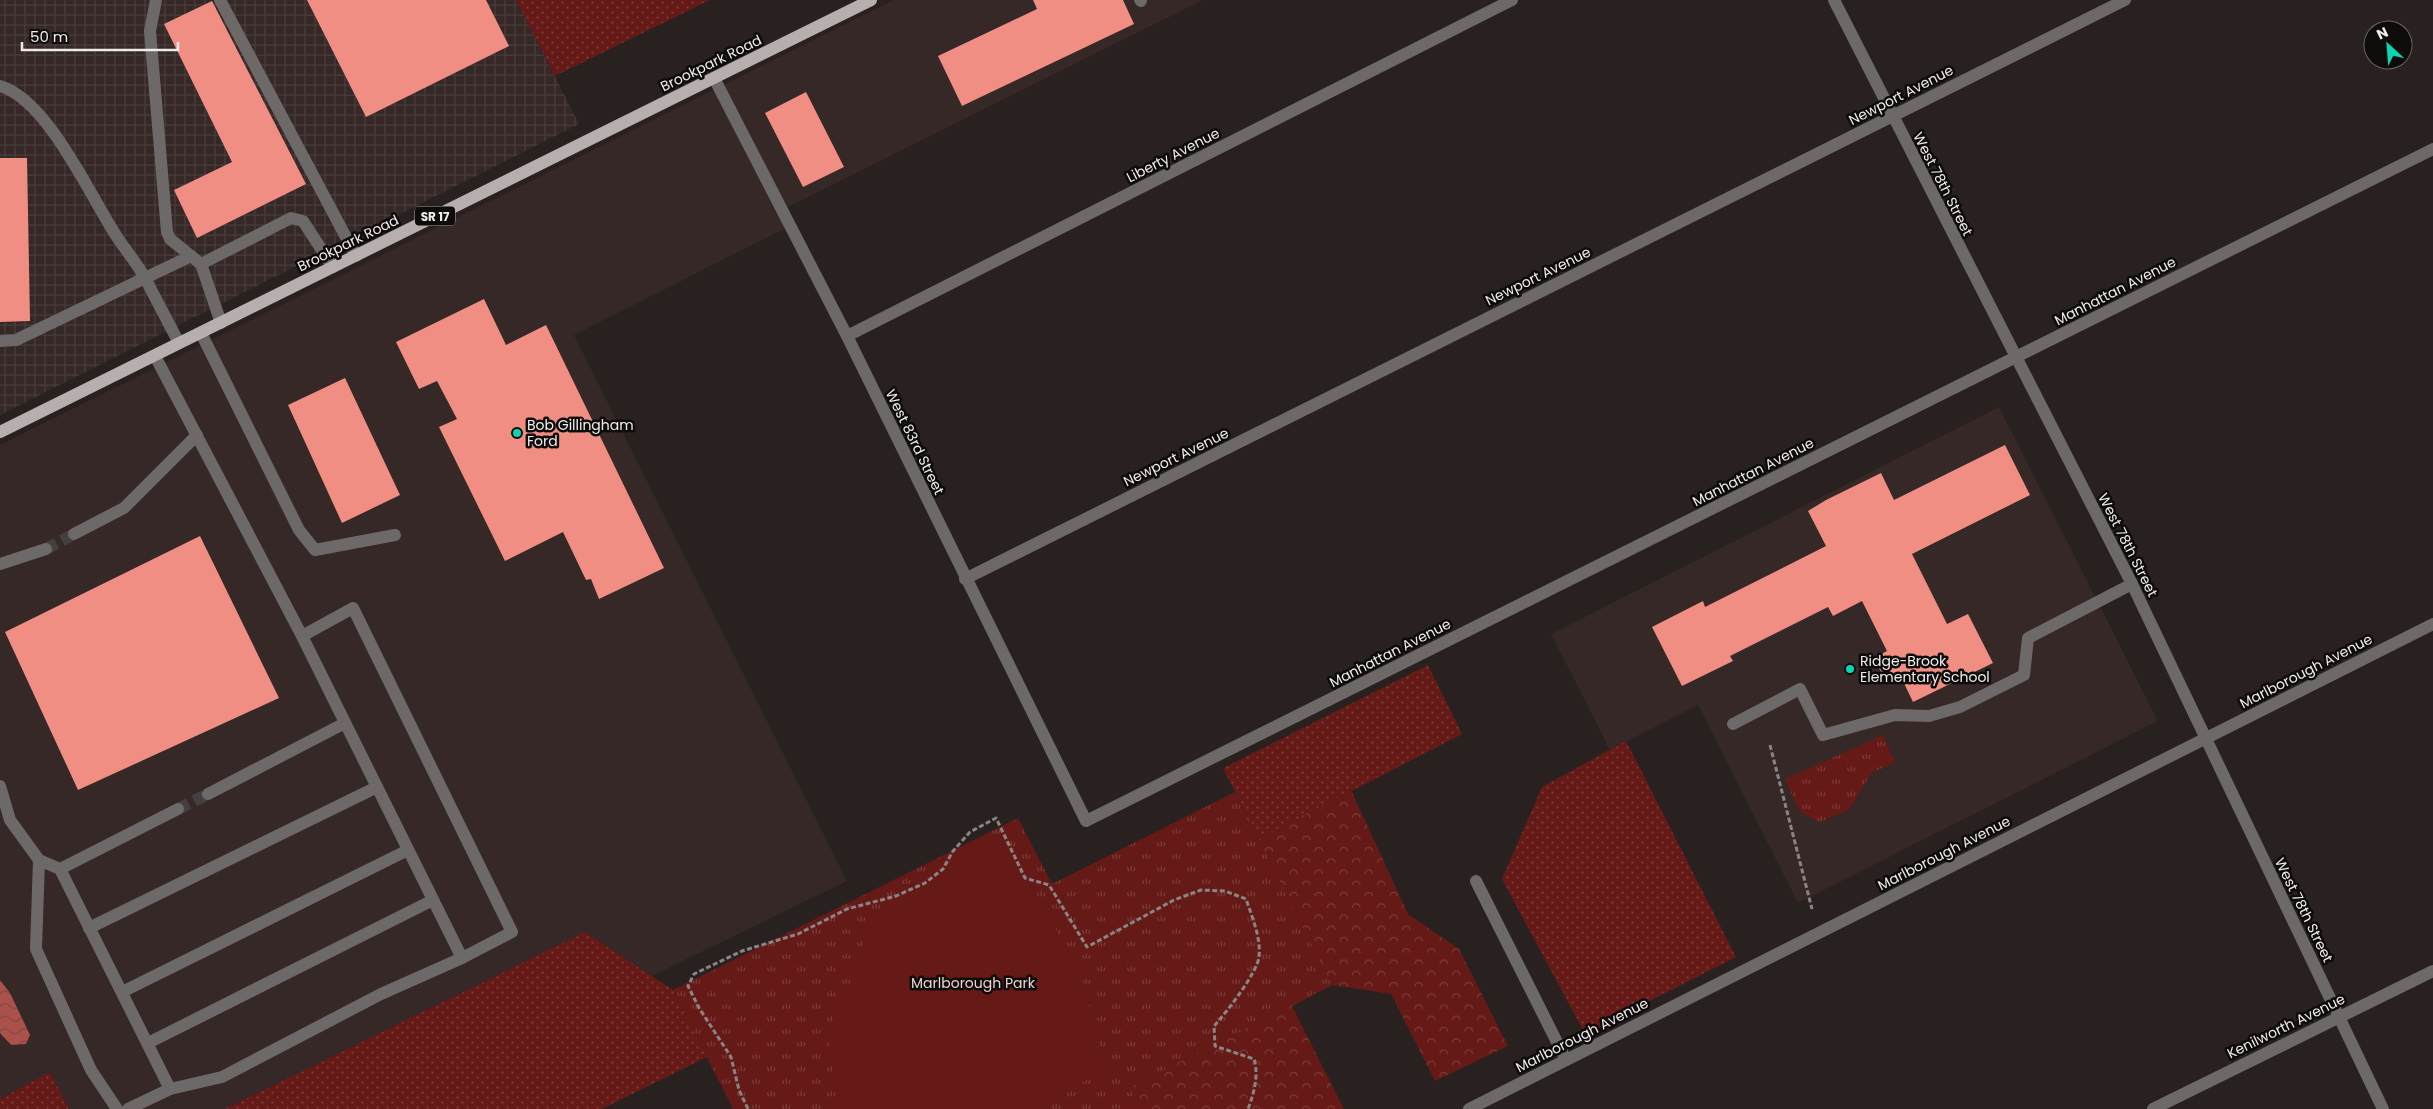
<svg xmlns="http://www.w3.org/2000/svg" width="2433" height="1109" font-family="Poppins,sans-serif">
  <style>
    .built { fill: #352827 }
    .industrial { fill: url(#industrial-grid) }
    .grass { fill: url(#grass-dots) }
    .forest { fill: url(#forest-crowns) }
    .park { fill: url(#park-tufts) }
    .pitch { fill: #651a17 }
    .water { fill: url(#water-waves) }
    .building { fill: #f08e84 }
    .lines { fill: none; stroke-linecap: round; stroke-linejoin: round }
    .minor-tunnel { stroke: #463f3f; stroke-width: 12; stroke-dasharray: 12 6; stroke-linecap: butt }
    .path { stroke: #8b8484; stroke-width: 3; stroke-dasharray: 5 2.5; stroke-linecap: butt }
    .minor { stroke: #6c6968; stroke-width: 12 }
    .major { stroke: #b7afae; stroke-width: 12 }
    .poi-dot { fill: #0bd5b5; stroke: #0e0b0b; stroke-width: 2 }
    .labels { text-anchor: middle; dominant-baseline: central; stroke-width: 5; stroke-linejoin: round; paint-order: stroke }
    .shield { fill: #0e0b0b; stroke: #ada8a8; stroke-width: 1 }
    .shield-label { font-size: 12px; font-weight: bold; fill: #f1ecec }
    .street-label { font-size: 14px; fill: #f1ecec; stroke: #0e0b0b }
    .poi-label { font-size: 14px; fill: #f1ecec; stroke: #0e0b0b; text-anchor: start }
    .park-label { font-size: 14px; fill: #edd3cf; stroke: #0e0b0b }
  </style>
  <defs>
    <pattern id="industrial-grid" width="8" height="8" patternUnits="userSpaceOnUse" patternTransform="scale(1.25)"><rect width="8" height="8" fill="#352827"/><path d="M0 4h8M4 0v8" fill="none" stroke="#493d3c"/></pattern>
    <pattern id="grass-dots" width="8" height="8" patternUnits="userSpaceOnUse" patternTransform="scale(1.25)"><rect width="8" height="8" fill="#651a17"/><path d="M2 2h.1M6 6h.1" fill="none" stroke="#7c3b39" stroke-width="1.8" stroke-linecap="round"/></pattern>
    <pattern id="forest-crowns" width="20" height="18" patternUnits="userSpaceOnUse" patternTransform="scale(1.25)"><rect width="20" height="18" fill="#651a17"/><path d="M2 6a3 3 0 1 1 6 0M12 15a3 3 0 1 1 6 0" fill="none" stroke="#7c3b39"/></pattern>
    <pattern id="park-tufts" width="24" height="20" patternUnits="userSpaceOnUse" patternTransform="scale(1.25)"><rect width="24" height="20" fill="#651a17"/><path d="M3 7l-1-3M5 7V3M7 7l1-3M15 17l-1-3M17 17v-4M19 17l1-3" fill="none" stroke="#7c3b39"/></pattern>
    <pattern id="water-waves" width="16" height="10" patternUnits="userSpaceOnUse" patternTransform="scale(1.25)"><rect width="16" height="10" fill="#ac5149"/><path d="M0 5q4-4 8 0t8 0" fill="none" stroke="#7a4c48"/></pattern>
  </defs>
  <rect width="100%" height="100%" fill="#282120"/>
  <!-- built -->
  <g class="built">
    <polygon points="894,0 1203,0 782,210 790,226 574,335 847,881 652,976 585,932 225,1109 69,1109 50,1072 0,1099 0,445"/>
    <polygon points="1999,407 2158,721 1798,903 1698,705 1610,750 1551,634"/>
  </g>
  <!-- industrial -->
  <polygon class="industrial" points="0,0 516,0 579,124 0,415"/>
  <!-- grass -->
  <g class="grass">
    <polygon points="516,0 710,0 555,76"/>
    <polygon points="1428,665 1462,734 1259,839 1223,768"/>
    <polygon points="1626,741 1736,957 1585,1034 1502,879 1542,787"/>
    <polygon points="585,932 673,990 707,1057 602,1109 225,1109"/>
    <polygon points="50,1072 69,1109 0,1109 0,1099"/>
  </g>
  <!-- forest -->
  <polygon class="forest" points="1351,790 1408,914 1459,949 1508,1046 1435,1081 1391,994 1332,985 1292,1006 1344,1109 1113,1109 1129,1087 1202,1050 1246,877 1259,839"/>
  <!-- park -->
  <g class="park">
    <polygon points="1883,735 1895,763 1872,772 1849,810 1819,822 1800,812 1785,779"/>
    <polygon points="1235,792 1332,985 1129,1087 1140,1109 733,1109 673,990 1018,818 1052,884"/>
  </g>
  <!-- pitch -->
  <path class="pitch" d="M 975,840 L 1010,846 L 1082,977 L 1106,1070 L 1031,1109 L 843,1109 C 836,1082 824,1047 834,1019 C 844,992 863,966 864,937 Z"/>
  <!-- water -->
  <polygon class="water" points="0,980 10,993 30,1035 26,1044 11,1045 0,1033"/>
  <!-- building -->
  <g class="building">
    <polygon points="307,0 486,0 509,46 366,117"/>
    <polygon points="1033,0 1123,0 1134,24 962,106 938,56 1037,9"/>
    <polygon points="212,1 306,184 197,238 174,190 232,162 164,24"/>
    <polygon points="806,92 844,167 803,187 765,113"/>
    <polygon points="0,158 27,158 30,321 0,322"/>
    <polygon points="484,299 506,345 546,325 664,568 599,599 591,579 586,580 563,532 505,561 439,427 457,419 437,381 419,389 396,342"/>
    <polygon points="345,378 400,495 342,523 288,405"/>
    <polygon points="2005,445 2030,495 1912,554 1947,624 1968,614 1993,663 1913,702 1901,677 1887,684 1874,658 1887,651 1862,601 1833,616 1828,607 1730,656 1733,661 1682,686 1652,627 1703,601 1705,607 1826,546 1808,511 1826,500 1881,473 1894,500"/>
    <polygon points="200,536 279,698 78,790 5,632"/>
  </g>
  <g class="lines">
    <!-- minor-tunnel -->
    <g class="minor-tunnel">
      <polyline points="46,549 74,534"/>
      <polyline points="178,809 208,794"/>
    </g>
    <!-- path -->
    <g class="path">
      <polyline points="1770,745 1812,909"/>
      <path d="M 748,1109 L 739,1090 L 731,1057 L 699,1008 L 688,986 L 694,974 L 742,951 L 798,934 L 847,909 L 896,896 L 925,883 L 943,869 L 953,851 L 970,832 L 996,818 L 1025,878 L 1049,885 L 1087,947 L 1174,900 L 1201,890 L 1225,891 L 1246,899 C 1252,917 1261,937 1259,957 C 1257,973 1226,1013 1214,1026 L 1215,1046 L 1254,1059 C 1259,1075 1254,1093 1248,1109"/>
    </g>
    <!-- minor -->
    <g class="minor">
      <polyline points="156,0 150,31 167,232 170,239 201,264 221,323"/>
      <polyline points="220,0 356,256"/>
      <polyline points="1140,0 1141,1"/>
      <polyline points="1834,0 2132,584 2383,1109"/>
      <polyline points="714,78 847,336 1086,821 2433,149"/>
      <path d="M 0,86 C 48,100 90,196 117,237 C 126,251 137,263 145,278 L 191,256"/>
      <polyline points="201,264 291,218 303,221 333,267"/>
      <polyline points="201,333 299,530 315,550 395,535"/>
      <polyline points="847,336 1512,0"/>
      <polyline points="0,341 16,340 145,278 179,343"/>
      <polyline points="155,356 302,636 462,958 512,932 353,608 302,636"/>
      <polyline points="74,534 124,508 197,435"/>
      <polyline points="0,564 46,549"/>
      <polyline points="965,579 2125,0"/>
      <polyline points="1733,724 1800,689 1823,735 1895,715 1929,716 1960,707 2024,675 2028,638 2132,584"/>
      <polyline points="0,786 10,820 39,860 60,869 170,1089 128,1109"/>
      <polyline points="208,794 345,723"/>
      <polyline points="39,860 36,949 91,1070 117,1109"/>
      <polyline points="60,869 178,809"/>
      <polyline points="1476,881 1566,1060"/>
      <polyline points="89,928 377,787"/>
      <polyline points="122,992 408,850"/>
      <polyline points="148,1043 433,900"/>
      <polyline points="170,1089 222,1077 381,994 462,958"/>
      <polyline points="1469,1109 2433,624"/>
      <polyline points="2153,1109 2433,971"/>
    </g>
    <!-- major -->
    <polyline class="major" points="0,432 871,0"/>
  </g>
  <!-- markers -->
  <g class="poi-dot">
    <circle cx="517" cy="433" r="5"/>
    <circle cx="1850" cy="669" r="5"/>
  </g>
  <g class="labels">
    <!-- shield labels -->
    <rect class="shield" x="415" y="206.5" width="40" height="19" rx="4"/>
    <g class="shield-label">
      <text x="435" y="216">SR 17</text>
    </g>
    <!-- street labels -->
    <g class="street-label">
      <text transform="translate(711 63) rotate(-26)">Brookpark Road</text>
      <text transform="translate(1901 95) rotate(-27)">Newport Avenue</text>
      <text transform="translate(1173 155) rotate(-27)">Liberty Avenue</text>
      <text transform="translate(1943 184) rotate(63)">West 78th Street</text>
      <text transform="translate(348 243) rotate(-26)">Brookpark Road</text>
      <text transform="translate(1538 276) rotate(-26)">Newport Avenue</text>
      <text transform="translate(2115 291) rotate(-27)">Manhattan Avenue</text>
      <text transform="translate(915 442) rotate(64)">West 83rd Street</text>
      <text transform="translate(1176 457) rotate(-26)">Newport Avenue</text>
      <text transform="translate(1753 472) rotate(-27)">Manhattan Avenue</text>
      <text transform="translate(2128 545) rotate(63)">West 78th Street</text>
      <text transform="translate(1390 653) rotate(-27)">Manhattan Avenue</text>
      <text transform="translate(2306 671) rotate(-27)">Marlborough Avenue</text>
      <text transform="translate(1944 853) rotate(-27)">Marlborough Avenue</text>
      <text transform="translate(2304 910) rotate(64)">West 78th Street</text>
      <text transform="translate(2286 1026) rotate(-26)">Kenilworth Avenue</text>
      <text transform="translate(1582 1035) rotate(-27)">Marlborough Avenue</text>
    </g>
    <!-- poi labels -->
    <g class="poi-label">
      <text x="527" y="425">Bob Gillingham<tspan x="527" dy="16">Ford</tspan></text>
      <text x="1860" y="661">Ridge-Brook<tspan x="1860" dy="16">Elementary School</tspan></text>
    </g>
    <!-- park labels -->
    <g class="park-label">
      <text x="973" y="983">Marlborough Park</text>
    </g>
  </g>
  <!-- north arrow -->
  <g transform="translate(2388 45) rotate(334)"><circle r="24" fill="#0e0b0b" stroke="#696565"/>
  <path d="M0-4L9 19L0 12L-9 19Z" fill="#0bd5b5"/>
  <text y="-8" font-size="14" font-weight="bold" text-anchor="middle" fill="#f1ecec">N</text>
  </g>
  <!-- scale -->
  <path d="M22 42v8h156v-8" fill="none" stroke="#f1ecec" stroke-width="2.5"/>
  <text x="30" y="42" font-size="15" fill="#f1ecec" stroke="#0e0b0b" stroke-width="4" paint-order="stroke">50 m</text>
</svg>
